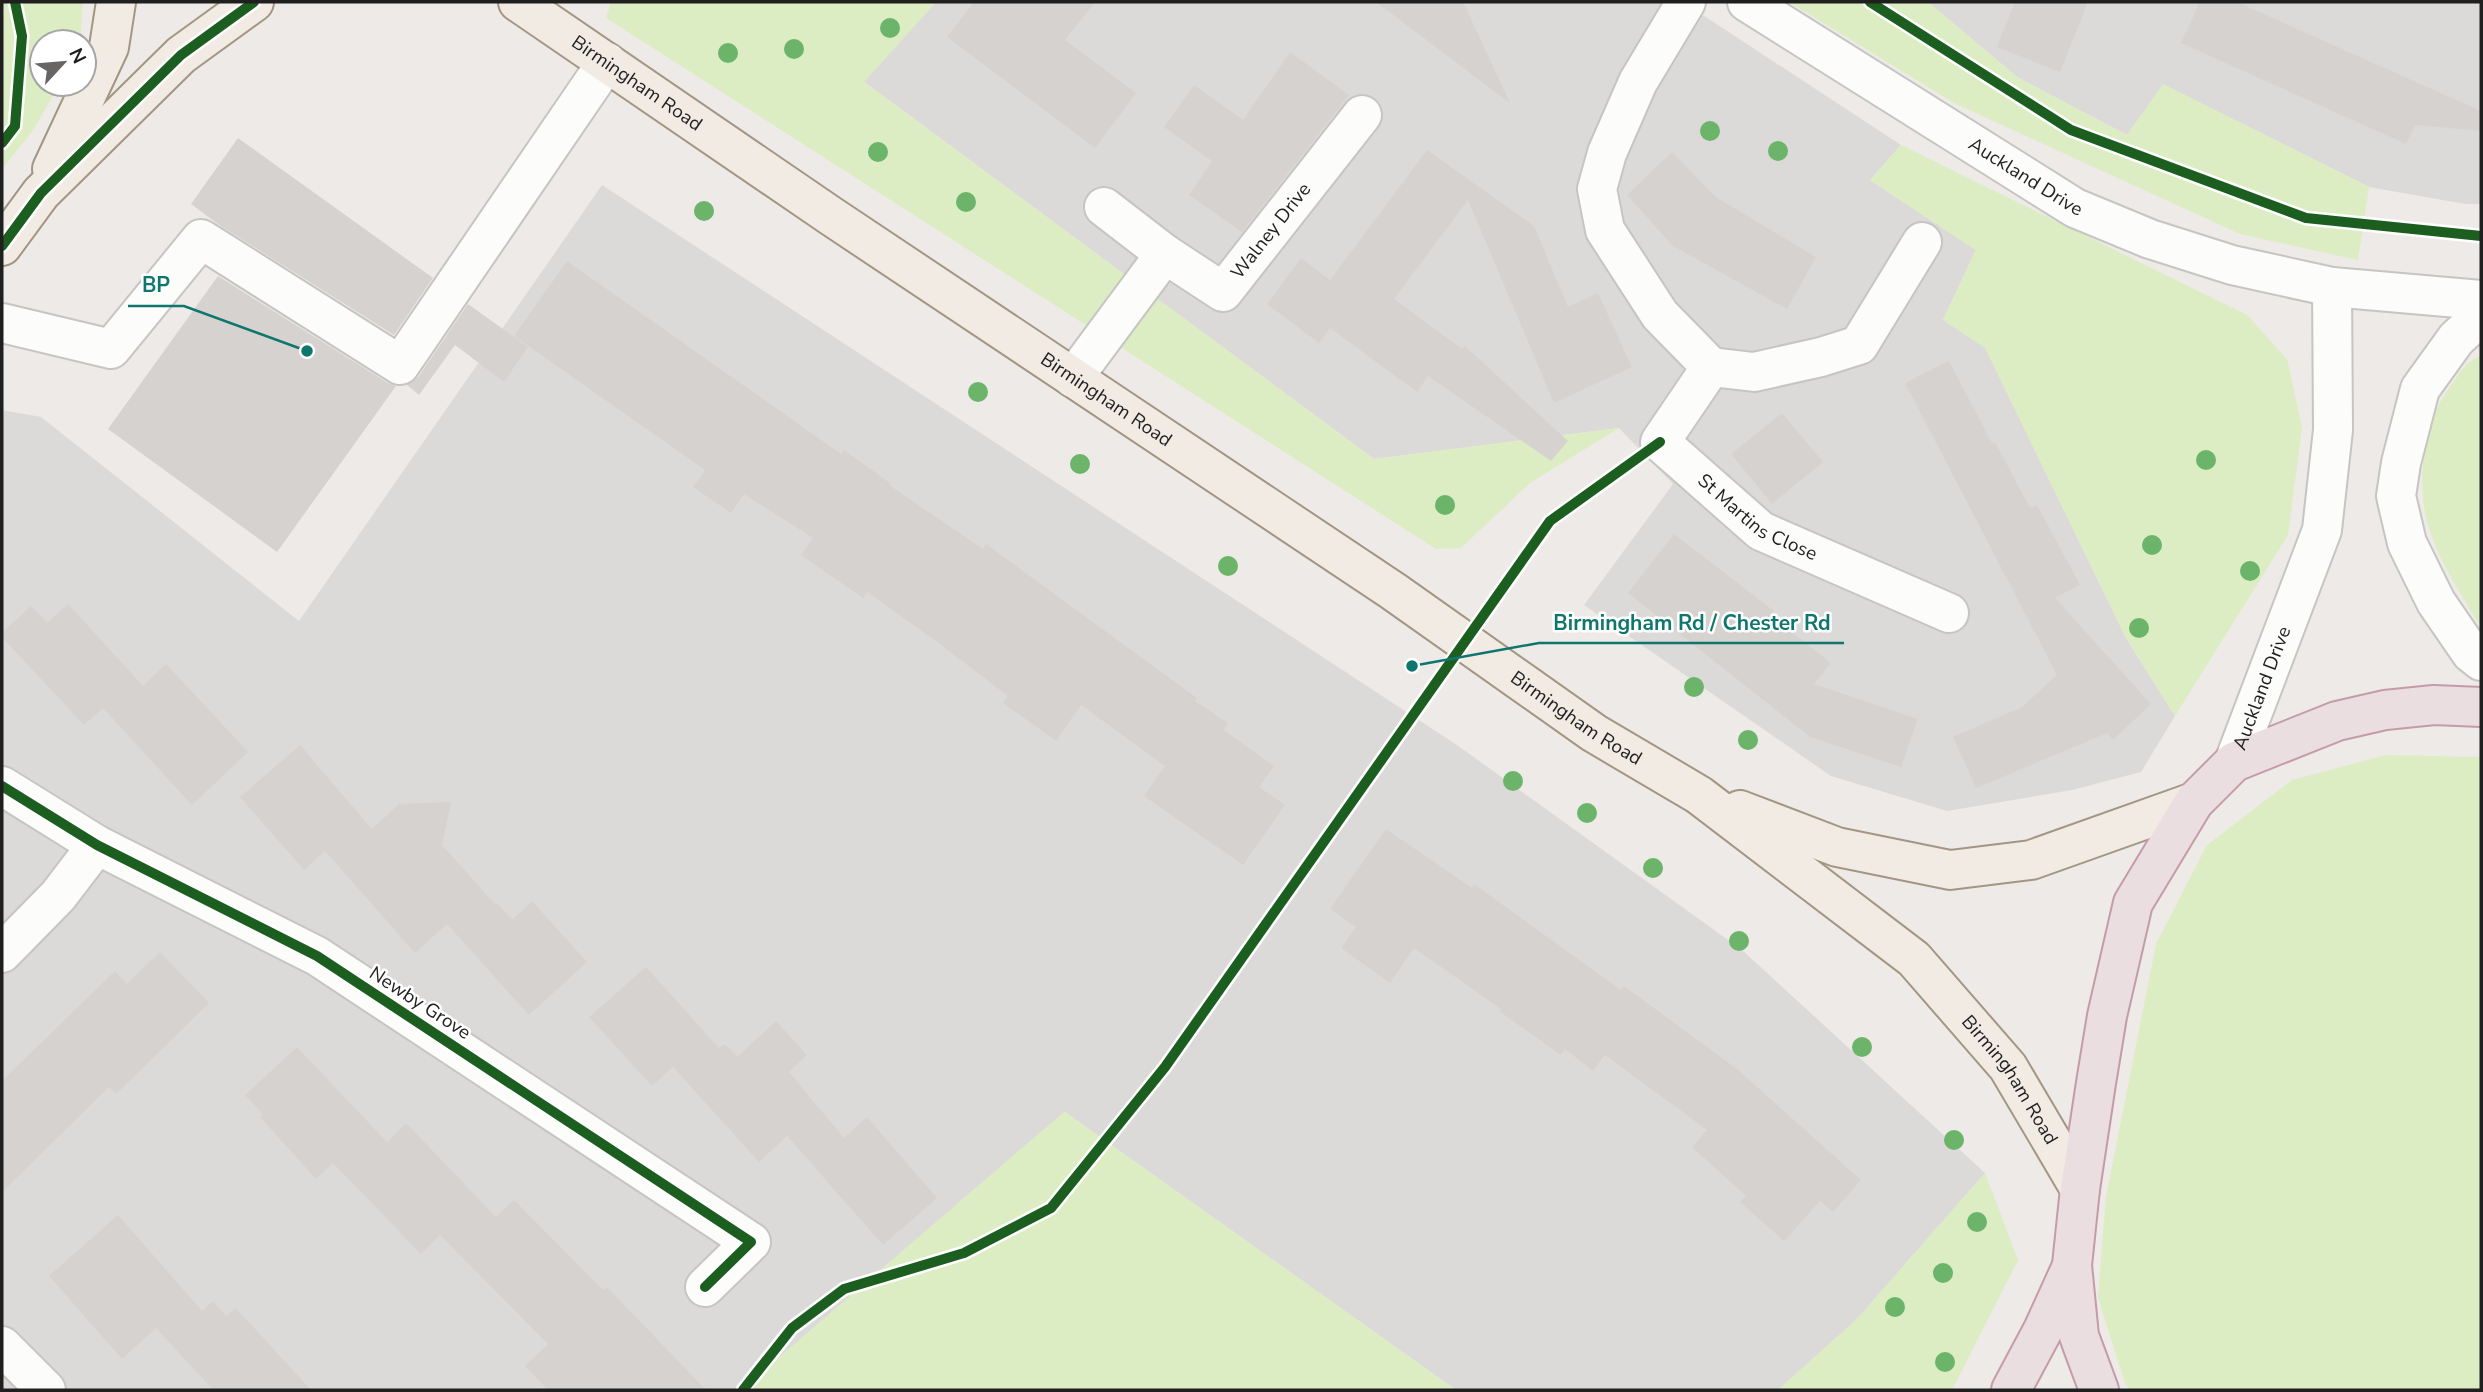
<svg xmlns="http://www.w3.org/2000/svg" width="2483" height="1392" font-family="'Nunito Sans',sans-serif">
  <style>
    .residential { fill: #dcdad9 }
    .grass { fill: #dcedc3 }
    .building { fill: #d6d2d0 }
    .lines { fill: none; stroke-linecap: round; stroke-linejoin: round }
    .minor-casing { stroke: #c6c5c3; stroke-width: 42 }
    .major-casing { stroke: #a39683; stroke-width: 42 }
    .highway-casing { stroke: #c59baa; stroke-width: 42 }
    .minor { stroke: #fcfcfb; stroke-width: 38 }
    .major { stroke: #f1ebe4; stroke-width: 38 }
    .highway { stroke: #eadee0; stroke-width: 38 }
    .cycleway-casing { stroke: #fff; stroke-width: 15 }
    .cycleway { stroke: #1b5e20; stroke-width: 10 }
    .tree { fill: #6cb46a }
    .labels { text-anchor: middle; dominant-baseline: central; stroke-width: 5; stroke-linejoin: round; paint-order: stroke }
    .street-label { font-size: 19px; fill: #1f1f1f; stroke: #fff }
    .leader { fill: none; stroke: #0f766e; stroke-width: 2.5 }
    .callout-dot { fill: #0f766e; stroke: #fff; stroke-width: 2.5 }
    .callout-label { font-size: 21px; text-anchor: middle; font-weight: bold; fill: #0f766e; stroke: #fff; stroke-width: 5; stroke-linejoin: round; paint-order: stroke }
  </style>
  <rect width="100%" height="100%" fill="#edeae7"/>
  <!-- residential -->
  <g class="residential">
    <polygon points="936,2 1683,2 1901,145 1870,180 1976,250 1943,320 1985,347 2126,638 2175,716 2141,772 2072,790 1947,811 1831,776 1584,605 1673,484 1619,428 1374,459 863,81"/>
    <polygon points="1928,2 2481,2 2481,204 2465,204 2369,187 2164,85 2127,135 2017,77"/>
    <polygon points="602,185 1457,745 1742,950 1985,1173 1856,1320 1778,1390 1456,1390 1065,1112 741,1390 2,1390 2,410 41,417 299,621"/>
  </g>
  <!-- grass -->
  <g class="grass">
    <polygon points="2,2 83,2 80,42 42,42 42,84 60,84 33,130 2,169 2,34 4,13"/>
    <polygon points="611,2 936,2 864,82 1374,459 1619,428 1530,483 1461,548 1436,549 606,18"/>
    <polygon points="1789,2 1928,2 2017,77 2127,135 2163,84 2369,187 2358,260 2240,234 1954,103"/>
    <polygon points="1901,145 2247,315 2287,359 2302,427 2288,535 2175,716 2126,638 1985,348 1943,320 1976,250 1870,180"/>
    <path d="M 2481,355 L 2481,624 L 2477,621 C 2439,558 2409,514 2428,437 C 2432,420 2436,407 2446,393 C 2458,376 2462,365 2481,355 Z"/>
    <polygon points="2386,755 2481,757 2481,1390 2130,1390 2125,1383 2098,1298 2106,1197 2156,944 2207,845 2292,780"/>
    <polygon points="1064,1112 1065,1112 1456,1390 741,1390"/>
    <polygon points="1985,1173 2018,1260 1952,1390 1778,1390 1856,1320"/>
  </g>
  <!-- building -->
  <g class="building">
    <polygon points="974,2 1095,2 1065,40 1136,93 1095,148 947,37"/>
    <polygon points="1376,2 1463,2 1510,103"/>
    <polygon points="2015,2 2088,2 2060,72 1997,47"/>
    <polygon points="2200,2 2237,2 2481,111 2481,131 2415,125 2406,144 2181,43"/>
    <polygon points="1290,52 1349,95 1242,232 1189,195 1212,161 1164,127 1194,85 1243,120"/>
    <polygon points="238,138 433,278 394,335 222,227 191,204"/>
    <polygon points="1427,150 1534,226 1568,307 1598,293 1632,367 1554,403 1468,200 1394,299 1462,349 1465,346 1568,441 1551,461 1428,376 1417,392 1330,328 1319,343 1267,304 1301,258 1330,280"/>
    <polygon points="1672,152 1716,197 1816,257 1787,309 1673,246 1627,195"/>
    <polygon points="567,261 841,454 844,450 890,483 889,485 983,549 986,544 1197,698 1195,701 1228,723 1224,730 1274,766 1259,787 1285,805 1243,865 1144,796 1165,766 1081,705 1056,741 1003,703 1008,696 933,639 867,592 863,598 801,555 813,538 744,494 731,513 693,487 705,470 514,336"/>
    <polygon points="218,276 388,383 396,386 277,552 108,429"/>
    <polygon points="468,304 528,347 504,382 455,345 419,395 407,385 418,377"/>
    <polygon points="1949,361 1992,443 1995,442 2030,508 2037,505 2080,585 2055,598 2151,704 2113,740 2107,733 1976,788 1953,737 2022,707 2057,675 1905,383"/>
    <polygon points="1782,413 1823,462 1772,504 1731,454"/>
    <polygon points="1674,534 1774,611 1770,615 1831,663 1814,684 1918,719 1901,767 1810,737 1628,593"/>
    <polygon points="68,604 143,686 166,664 248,752 192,805 103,708 84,725 2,637 2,633 31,606 47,623"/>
    <polygon points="300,745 372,829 399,804 451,802 442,845 495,904 497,903 512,920 532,901 587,962 529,1015 447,924 415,953 325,851 304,870 240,797"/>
    <polygon points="1386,829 1472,888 1474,884 1621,990 1624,986 1737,1069 1861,1180 1833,1212 1820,1201 1784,1241 1740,1202 1746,1196 1692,1147 1707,1130 1605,1055 1593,1071 1565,1049 1561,1055 1499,1011 1501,1009 1414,948 1390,983 1341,948 1356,927 1330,909"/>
    <polygon points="160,952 209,1003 116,1094 109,1087 2,1192 2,1081 115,971 127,984"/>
    <polygon points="646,967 719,1048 725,1044 737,1057 776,1021 807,1055 789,1072 844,1138 867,1117 937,1198 883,1245 787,1136 759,1162 673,1067 652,1086 589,1017"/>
    <polygon points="297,1047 387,1142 406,1123 496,1217 514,1200 603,1290 607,1287 706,1390 548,1390 525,1366 548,1344 440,1235 421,1254 333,1163 316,1179 260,1117 263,1114 245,1095"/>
    <polygon points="118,1215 202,1311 213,1301 226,1316 236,1308 311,1390 213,1390 156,1328 122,1359 49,1276"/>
  </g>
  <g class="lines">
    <!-- minor casing -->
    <g class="minor-casing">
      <g id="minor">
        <path id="s1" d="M 1686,2 L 1638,82 L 1607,153 L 1597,189 L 1605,230 L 1660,315 L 1711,367 L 1660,442 L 1761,531 L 1949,613"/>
        <path id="s2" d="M 1747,2 L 2075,208 L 2150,239 L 2232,265 L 2332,287 L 2481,300"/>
        <path id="s3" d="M 1104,207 L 1165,254 L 1223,292 L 1362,115"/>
        <polyline points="2481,316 2456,339 2420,389 2401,463 2396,496 2407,543 2436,602 2471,653 2481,661"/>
        <polyline points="2,323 111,349 201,239 400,365 607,62"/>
        <polyline points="1711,367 1754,372 1821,357 1859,345 1922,242"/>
        <polyline points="1073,378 1165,254"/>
        <path id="s4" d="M 2234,762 L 2322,530 L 2333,430 L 2332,287"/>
        <polyline points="2,786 97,845 317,956 751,1242 705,1287"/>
        <polyline points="2,953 58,896 97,845"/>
        <polyline points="2,1346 46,1390"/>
      </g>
    </g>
    <!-- major casing -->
    <g class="major-casing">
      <g id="major">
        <path id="s5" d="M 518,2 L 831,216 L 1393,591 L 1594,733 L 1699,795 L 1914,959 L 2008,1067 L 2080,1189"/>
        <polyline points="52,169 109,47 116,2"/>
        <polyline points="2,246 41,193 181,55 254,2"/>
        <polyline points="1740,810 1837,847 1950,870 2031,860 2194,802"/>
      </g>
    </g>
    <!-- highway casing -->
    <g class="highway-casing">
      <g id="highway">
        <polyline points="2011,1390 2043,1330 2072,1266"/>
        <polyline points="2099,1390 2079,1336 2072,1265 2080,1189 2096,1083 2107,1016 2133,903 2194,802 2234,762 2337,721 2385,710 2434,705 2481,707"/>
      </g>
    </g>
    <!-- minor -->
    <use href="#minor" class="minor"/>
    <!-- major -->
    <use href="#major" class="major"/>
    <!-- highway -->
    <use href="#highway" class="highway"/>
    <!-- cycleway casing -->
    <g class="cycleway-casing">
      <g id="cycleway">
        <polyline points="1870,2 2071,130 2306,218 2481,236"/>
        <polyline points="2,143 15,126 22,36 15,2"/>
        <polyline points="2,246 41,193 181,55 254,2"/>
        <polyline points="2,786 97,845 317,956 751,1242 705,1287"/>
        <polyline points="743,1390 792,1328 844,1289 964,1253 1051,1208 1165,1067 1550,521 1660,442"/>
      </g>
    </g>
    <!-- cycleway -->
    <use href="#cycleway" class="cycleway"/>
  </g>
  <!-- trees -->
  <g class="tree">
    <circle cx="890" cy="28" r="10"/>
    <circle cx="794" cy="49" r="10"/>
    <circle cx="728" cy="53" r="10"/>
    <circle cx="1710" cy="131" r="10"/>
    <circle cx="1778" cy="151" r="10"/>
    <circle cx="878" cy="152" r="10"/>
    <circle cx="966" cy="202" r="10"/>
    <circle cx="704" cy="211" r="10"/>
    <circle cx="978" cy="392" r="10"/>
    <circle cx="2206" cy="460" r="10"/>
    <circle cx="1080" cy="464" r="10"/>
    <circle cx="1445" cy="505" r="10"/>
    <circle cx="2152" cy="545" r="10"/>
    <circle cx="1228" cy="566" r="10"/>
    <circle cx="2250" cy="571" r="10"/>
    <circle cx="2139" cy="628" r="10"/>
    <circle cx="1694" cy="687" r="10"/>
    <circle cx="1748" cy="740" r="10"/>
    <circle cx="1513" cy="781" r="10"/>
    <circle cx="1587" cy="813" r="10"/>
    <circle cx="1653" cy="868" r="10"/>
    <circle cx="1739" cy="941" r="10"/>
    <circle cx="1862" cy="1047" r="10"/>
    <circle cx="1954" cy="1140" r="10"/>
    <circle cx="1977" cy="1222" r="10"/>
    <circle cx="1943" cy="1273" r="10"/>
    <circle cx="1895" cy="1307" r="10"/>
    <circle cx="1945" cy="1362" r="10"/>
  </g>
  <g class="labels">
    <!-- street labels -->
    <g class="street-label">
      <text stroke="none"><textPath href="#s5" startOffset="144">Birmingham Road</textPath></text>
      <text stroke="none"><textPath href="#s2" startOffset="329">Auckland Drive</textPath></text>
      <text stroke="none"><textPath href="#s3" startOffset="224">Walney Drive</textPath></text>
      <text stroke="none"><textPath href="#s5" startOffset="710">Birmingham Road</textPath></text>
      <text stroke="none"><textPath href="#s1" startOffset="639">St Martins Close</textPath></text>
      <text stroke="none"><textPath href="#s4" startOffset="79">Auckland Drive</textPath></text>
      <text stroke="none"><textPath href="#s5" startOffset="1278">Birmingham Road</textPath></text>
      <text transform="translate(420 1003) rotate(33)">Newby Grove</text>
      <text stroke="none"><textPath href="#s5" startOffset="1848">Birmingham Road</textPath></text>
    </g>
  </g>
  <!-- callouts -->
  <path class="leader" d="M307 351L184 306H128M1412 666L1539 643H1844"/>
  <g class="callout-dot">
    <circle cx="307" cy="351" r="7"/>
    <circle cx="1412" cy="666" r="7"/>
  </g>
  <g class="callout-label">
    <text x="156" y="292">BP</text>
    <text x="1692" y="630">Birmingham Rd / Chester Rd</text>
  </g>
  <!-- border -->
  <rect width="2483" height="1392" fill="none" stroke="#1f1f1f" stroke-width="7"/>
  <!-- north arrow -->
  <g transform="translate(63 63) rotate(64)"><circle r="33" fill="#ffffff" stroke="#a5a5a5" stroke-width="2"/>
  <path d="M0-5L12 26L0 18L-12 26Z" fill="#676665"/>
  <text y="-10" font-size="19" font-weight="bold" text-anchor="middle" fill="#1f1f1f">N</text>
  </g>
</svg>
